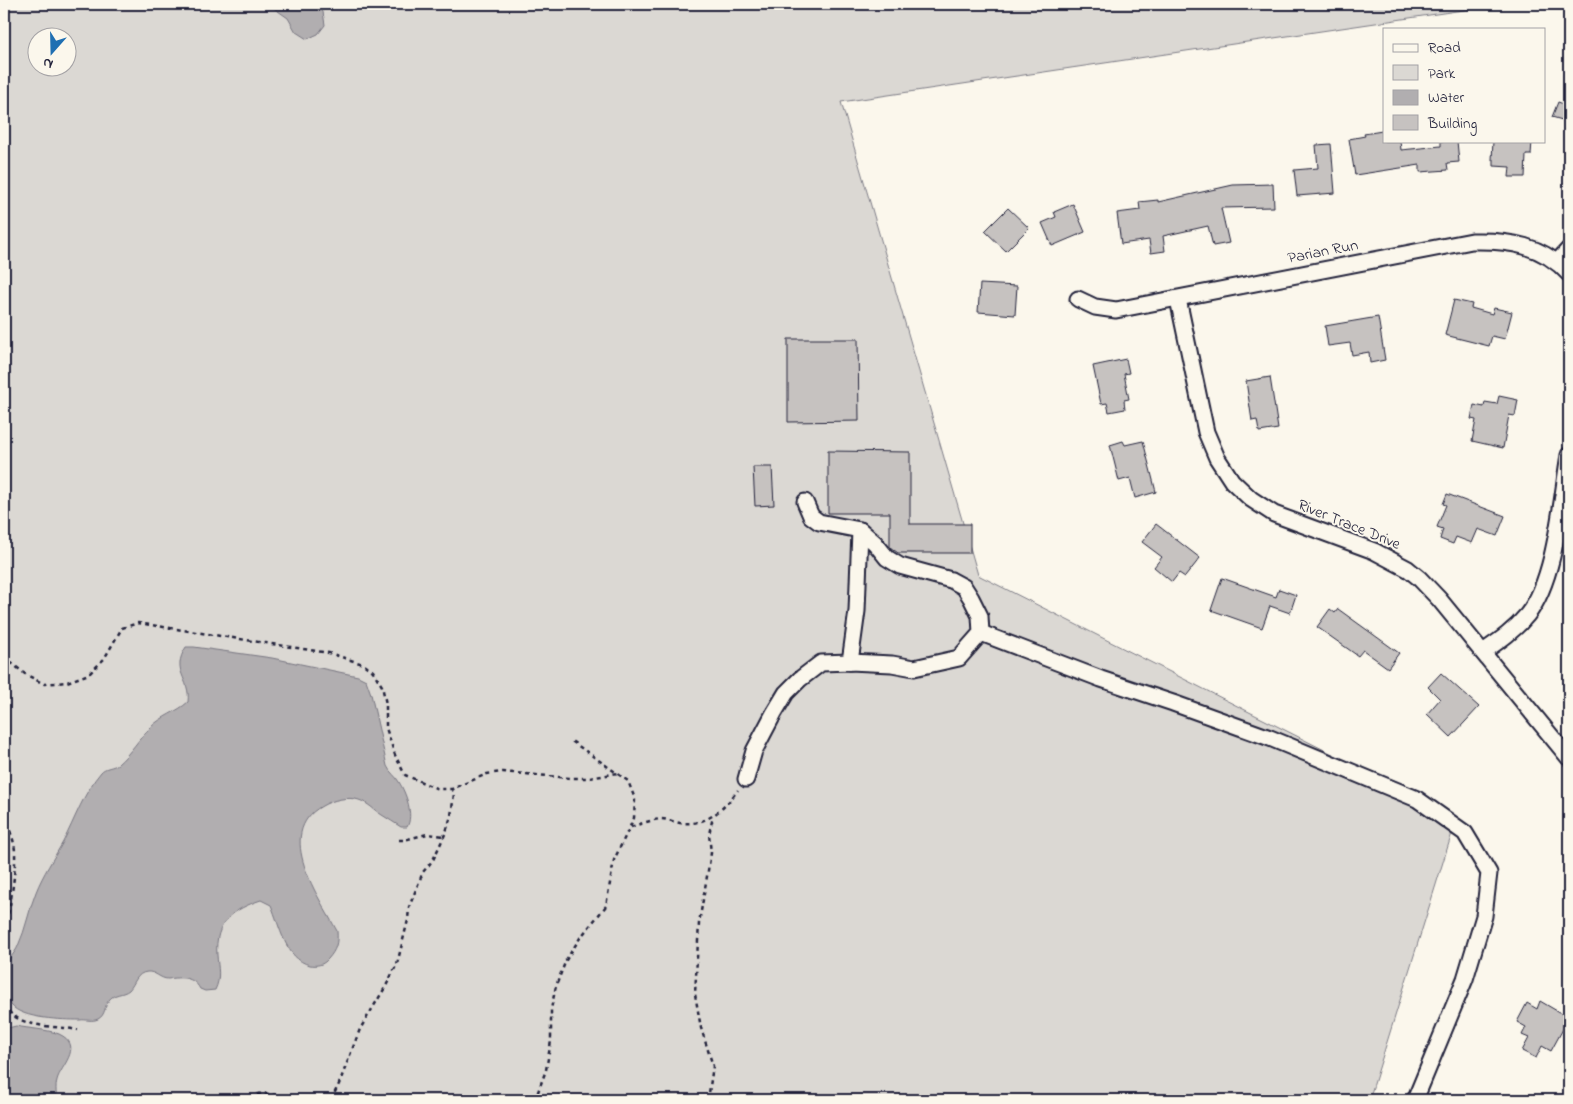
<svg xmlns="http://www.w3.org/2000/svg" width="1573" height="1104" font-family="'Indie Flower',sans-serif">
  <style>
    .green { fill: #dbd8d3; stroke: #7e7d87; fill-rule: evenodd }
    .water { fill: #b1aeb0; stroke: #787681 }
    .building { fill: #c6c2c0; stroke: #22223b }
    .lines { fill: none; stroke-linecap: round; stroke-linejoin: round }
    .minor-casing { stroke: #22223b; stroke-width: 19 }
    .path { stroke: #22223b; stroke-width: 2.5; stroke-dasharray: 4 4; stroke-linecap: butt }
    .minor { stroke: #fbf7ec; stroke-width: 15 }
    .labels { text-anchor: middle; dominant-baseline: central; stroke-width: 4; stroke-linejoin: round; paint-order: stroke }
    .street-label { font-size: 16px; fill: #22223b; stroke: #fbf7ec }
  </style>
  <rect width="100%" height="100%" fill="#fbf7ec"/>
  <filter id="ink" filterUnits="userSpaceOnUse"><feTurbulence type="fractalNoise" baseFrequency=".02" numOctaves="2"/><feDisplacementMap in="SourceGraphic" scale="10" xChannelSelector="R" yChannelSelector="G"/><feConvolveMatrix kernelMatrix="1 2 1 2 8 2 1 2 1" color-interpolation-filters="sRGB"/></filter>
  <g filter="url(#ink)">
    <!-- green -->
    <path class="green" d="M 4,4 L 1504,4 L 841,102 L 978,575 L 1457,817 L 1369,1100 L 4,1100 ZM 38,38 L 68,38 L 68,68 L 38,68 Z"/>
    <!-- water -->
    <g class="water">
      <polygon points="268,4 317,4 323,12 325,25 318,34 307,39 296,32 288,18"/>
      <path d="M 186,647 L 194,647 L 272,658 L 358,676 L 366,680 L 371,694 L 387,766 C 390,773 396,776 399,782 C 406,793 414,815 407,827 L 401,827 C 395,823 388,819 382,815 C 374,810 368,803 359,800 C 348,796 332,800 322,806 C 273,833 319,897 337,931 C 338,943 336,950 328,959 C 323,965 317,966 310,965 C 285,959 280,926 271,905 L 261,900 C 234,909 214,922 217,955 C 218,968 221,978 215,990 L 205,991 L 200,989 C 193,976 181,977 168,979 C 160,979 155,971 147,972 C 136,973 135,984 129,990 C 123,995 114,993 109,1000 C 104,1006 106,1015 98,1019 C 92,1022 86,1019 80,1020 C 63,1020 22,1019 11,1005 C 4,995 3,980 5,968 C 7,959 15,954 18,946 C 26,929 29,909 36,892 C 43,874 54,858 63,842 C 75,819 84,792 101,772 C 105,767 113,768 118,764 C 130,754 139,738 151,727 C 162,716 177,712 188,702 C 191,678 170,672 186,647 Z"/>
      <path d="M 16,1026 C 30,1029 46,1029 59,1034 C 83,1045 64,1063 58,1077 C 55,1085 56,1092 57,1100 L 4,1100 L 4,1029 Z"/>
    </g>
    <!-- building -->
    <g class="building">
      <polygon points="1558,102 1569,106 1569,122 1552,117"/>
      <polygon points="1382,131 1384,141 1400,141 1401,150 1441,146 1441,141 1457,141 1459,162 1447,163 1448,170 1420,172 1420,165 1355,175 1349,139 1365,136 1364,134"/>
      <polygon points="1493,141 1532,141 1531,155 1526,155 1525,177 1509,177 1510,167 1494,166 1494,160 1492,160"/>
      <polygon points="1331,144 1335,193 1297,196 1294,170 1318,168 1316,145"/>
      <polygon points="1273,184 1274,207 1221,208 1229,243 1213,246 1208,226 1163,236 1165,251 1151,253 1149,240 1121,244 1117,213 1140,210 1139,202 1158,200 1158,202 1233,185"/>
      <polygon points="1073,204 1085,232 1052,246 1042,223 1056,217 1054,212"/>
      <polygon points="1008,208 1029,228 1006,251 985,231"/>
      <polygon points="980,284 1017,286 1015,315 978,312"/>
      <polygon points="1454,300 1472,304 1471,308 1492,314 1494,308 1512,312 1505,339 1492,336 1489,346 1445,335"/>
      <polygon points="1378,317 1385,360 1370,363 1369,352 1352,355 1350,343 1328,346 1325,326"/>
      <polygon points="788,339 858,339 859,421 788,422"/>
      <polygon points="1126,359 1129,373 1124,374 1129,399 1124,400 1125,409 1109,412 1107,403 1101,404 1093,366"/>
      <polygon points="1270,377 1278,429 1259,432 1257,420 1252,421 1246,381"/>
      <polygon points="1499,396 1518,400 1515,416 1509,415 1503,448 1472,441 1476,420 1471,419 1474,405 1484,407 1485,402 1497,404"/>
      <polygon points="1123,441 1125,445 1143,441 1156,492 1135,498 1130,478 1119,481 1110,445"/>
      <polygon points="828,451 910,452 910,524 970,524 970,553 898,553 890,547 890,513 828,513"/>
      <polygon points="753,467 772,467 774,505 755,506"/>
      <polygon points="1447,494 1505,516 1497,536 1478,529 1472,543 1456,537 1453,544 1440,539 1443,529 1437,527 1446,505 1443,504"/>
      <polygon points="1156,524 1200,558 1185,577 1179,573 1172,582 1154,567 1162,557 1142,542"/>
      <polygon points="1222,578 1276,597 1279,589 1296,595 1290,613 1270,606 1262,628 1211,610"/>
      <polygon points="1330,609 1335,613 1338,609 1399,653 1388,668 1363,650 1358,656 1317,627"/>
      <polygon points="1441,673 1479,707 1451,737 1427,714 1440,699 1428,687"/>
      <polygon points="1540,1001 1569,1018 1551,1051 1542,1046 1536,1058 1522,1051 1529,1038 1522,1035 1526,1027 1517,1022 1527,1003 1537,1009"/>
    </g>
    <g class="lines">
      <!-- minor casing -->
      <g class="minor-casing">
        <g id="minor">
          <polyline points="1558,261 1569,249"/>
          <path d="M 1078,299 L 1095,307 L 1116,310 L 1472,241 C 1509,240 1543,245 1569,274"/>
          <polyline points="1178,299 1206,432 1217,458 1232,481 1251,499 1274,514 1374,551 1408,569 1419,578 1439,599 1569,758"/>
          <polyline points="981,633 1101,679 1173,703 1270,738 1417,799 1465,833 1489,873 1484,916 1465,979 1415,1100"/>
          <path d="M 1483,652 C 1499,641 1514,631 1527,615 C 1556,579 1561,501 1569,455"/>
          <polyline points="850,662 857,611 860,530"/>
          <polyline points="746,779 754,751 774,713 786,693 800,679 821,663 850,662 892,664 914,668 959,658 981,633 980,616 971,598 964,587 951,580 900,566 887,558 875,543 860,530 819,522 811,516 805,502"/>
        </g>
      </g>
      <!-- path -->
      <g class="path">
        <polyline points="4,657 25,674 44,684 67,682 89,674 104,659 122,628 138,623 329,653 363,664 373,671 382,686 386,704 386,728 395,755 405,775 438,789 452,789 487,774 503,772 570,778 590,778 618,773"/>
        <path d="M 4,816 C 9,828 15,841 15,853 C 16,876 9,912 4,935"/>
        <path d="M 631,827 C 640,824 651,820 661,819 C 667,819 674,822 680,823 C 707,826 723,810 738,790"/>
        <polyline points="399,840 404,840 427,834 444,836"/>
        <path d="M 4,1005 C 17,1029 53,1025 78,1030"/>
        <polyline points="242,1100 262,1093 288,1097 299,1100"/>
        <polyline points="331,1100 339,1084 360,1029 386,986 397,964 408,920 409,907 423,872 433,860 446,832 451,816 454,794 452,790"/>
        <polyline points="535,1100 546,1070 551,1041 551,1009 556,986 566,960 580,938 606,906 614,860 634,818 635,799 628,781 570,740"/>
        <polyline points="708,1100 713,1066 701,1028 695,994 699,923 711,853 709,834 713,817"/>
      </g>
      <!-- minor -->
      <use href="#minor" class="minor"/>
    </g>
  </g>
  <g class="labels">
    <!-- street labels -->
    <g class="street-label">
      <text transform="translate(1323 252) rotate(-11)">Parian Run</text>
      <text transform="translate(1349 525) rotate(22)">River Trace Drive</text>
    </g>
  </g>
  <!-- margin -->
  <rect width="1573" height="1104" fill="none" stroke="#fbf7ec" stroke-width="20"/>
  <rect x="10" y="10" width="1553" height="1084" fill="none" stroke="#22223b" stroke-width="2" filter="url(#ink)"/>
  <!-- legend -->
  <rect x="1383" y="28" width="162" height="115" fill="#fbf7ec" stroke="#a4a2a5"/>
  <rect x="1393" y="44" width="25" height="8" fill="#fbf7ec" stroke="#a4a2a5"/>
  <text x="1428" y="52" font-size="15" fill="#22223b">Road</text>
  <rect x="1393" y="65" width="25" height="15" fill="#dbd8d3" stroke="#a4a2a5"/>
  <text x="1428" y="78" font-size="15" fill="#22223b">Park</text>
  <rect x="1393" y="90" width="25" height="15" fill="#b1aeb0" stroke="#a4a2a5"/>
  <text x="1428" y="102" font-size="15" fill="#22223b">Water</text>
  <rect x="1393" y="115" width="25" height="15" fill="#c6c2c0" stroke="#a4a2a5"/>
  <text x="1428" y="128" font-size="15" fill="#22223b">Building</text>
  <!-- north arrow -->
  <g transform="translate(52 52) rotate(200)"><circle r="24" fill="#fbf7ec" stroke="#a4a2a5"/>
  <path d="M0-4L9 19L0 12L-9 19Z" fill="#1f6fb2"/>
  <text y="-8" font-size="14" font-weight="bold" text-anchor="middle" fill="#22223b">N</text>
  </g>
</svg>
